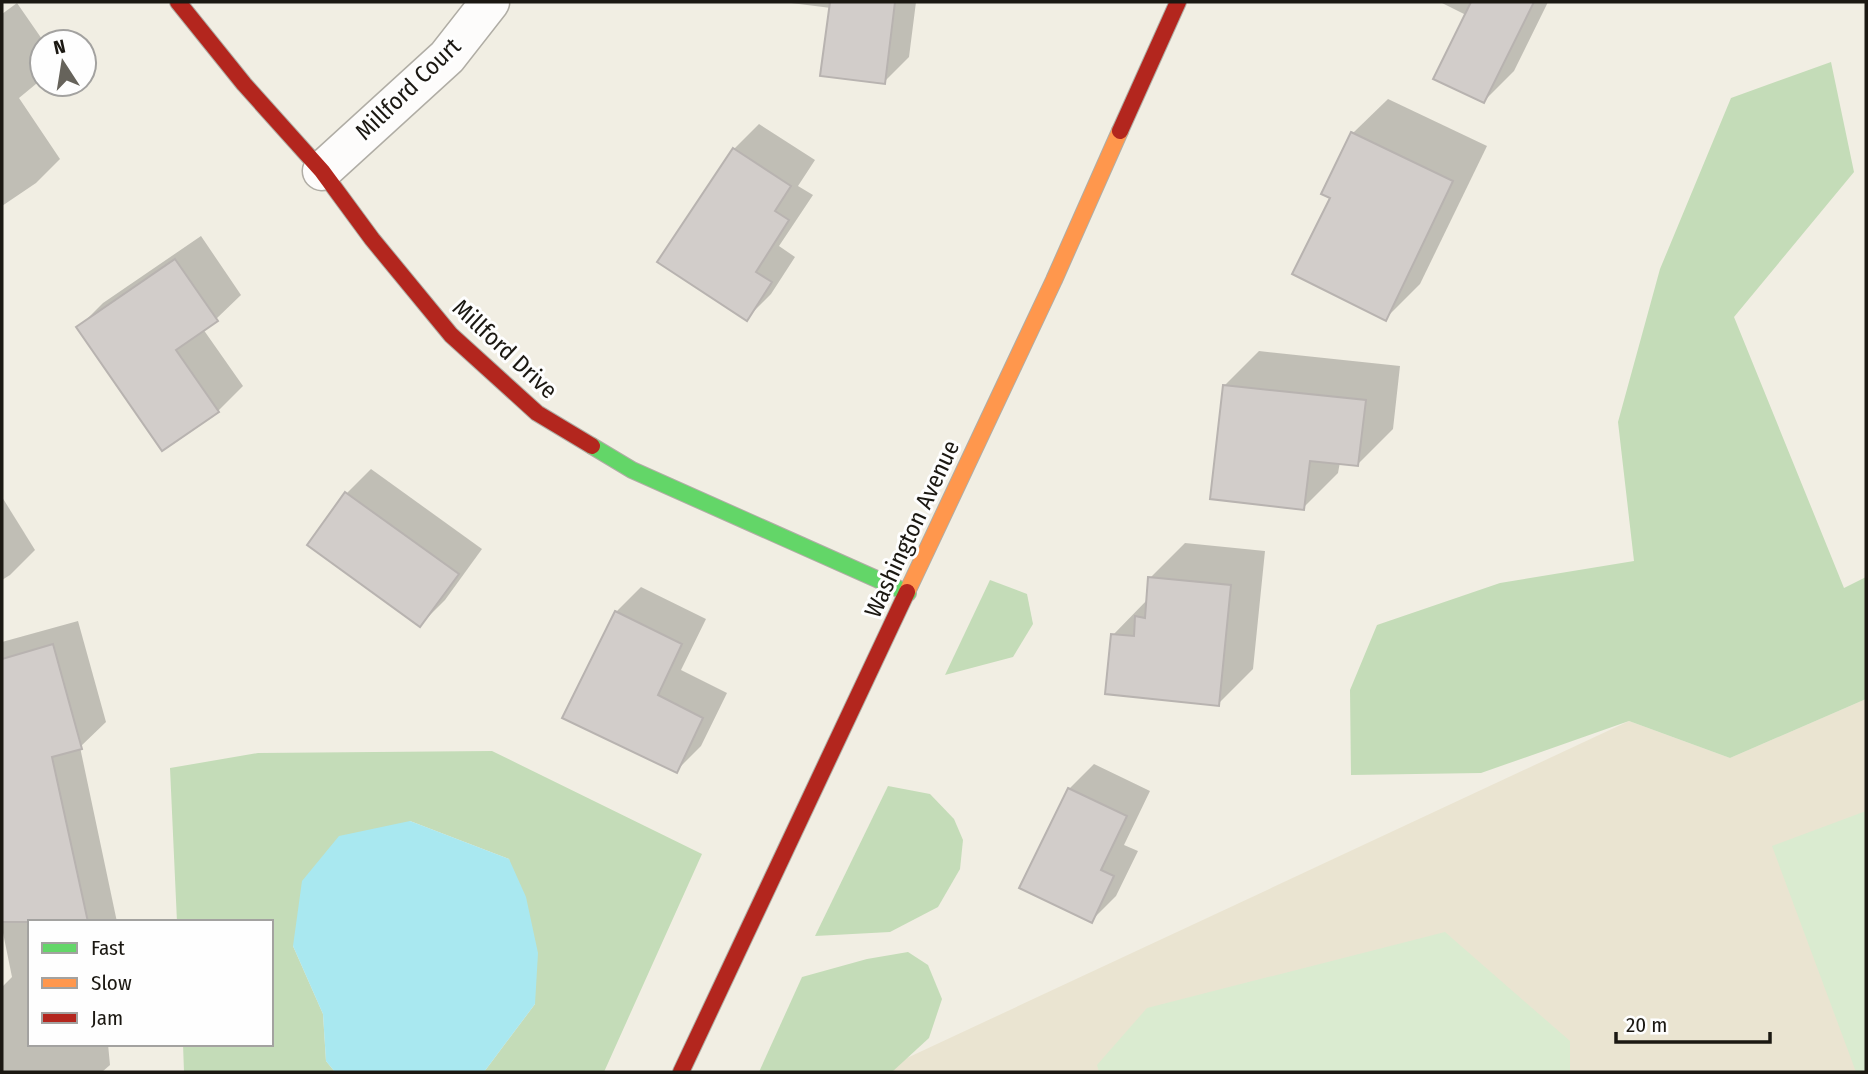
<svg xmlns="http://www.w3.org/2000/svg" width="1868" height="1074" font-family="'Fira Sans Condensed',sans-serif">
  <style>
    .built { fill: #eae4d1 }
    .green { fill: #daebd0 }
    .forest { fill: #c4dcb8 }
    .water { fill: #a9e8f0 }
    .shadow { fill: #0003 }
    .building { fill: #d2cdca; stroke: #b8b3b0; stroke-width: 2 }
    .lines { fill: none; stroke-linecap: round; stroke-linejoin: round }
    .street-casing { stroke: #b0ada5; stroke-width: 41 }
    .fast-casing { stroke: #b0ada5; stroke-width: 18 }
    .slow-casing { stroke: #b0ada5; stroke-width: 18 }
    .jam-casing { stroke: #b0ada5; stroke-width: 18 }
    .street { stroke: #fdfcfb; stroke-width: 38 }
    .fast { stroke: #63d668; stroke-width: 16 }
    .slow { stroke: #ff974d; stroke-width: 16 }
    .jam { stroke: #b3261e; stroke-width: 16 }
    .labels { text-anchor: middle; dominant-baseline: central; stroke-width: 6; stroke-linejoin: round; paint-order: stroke }
    .street-label { font-size: 24px; fill: #1b1812; stroke: #fefefe }
  </style>
  <rect width="100%" height="100%" fill="#f1eee3"/>
  <!-- built -->
  <polygon class="built" points="1866,699 1866,1072 877,1072 1629,721 1730,758"/>
  <!-- green -->
  <g class="green">
    <polygon points="1866,811 1866,1072 1856,1072 1772,846"/>
    <polygon points="1445,932 1570,1041 1570,1072 1099,1072 1097,1065 1147,1008"/>
  </g>
  <!-- forest -->
  <g class="forest">
    <polygon points="1831,62 1854,172 1734,317 1844,588 1866,577 1866,699 1730,758 1629,721 1481,773 1351,775 1350,690 1377,625 1500,583 1634,561 1618,422 1660,269 1731,98"/>
    <polygon points="990,580 1027,594 1033,624 1013,657 945,675"/>
    <polygon points="492,751 702,854 604,1072 484,1072 535,1004 509,859 410,821 293,946 323,1014 326,1061 335,1072 184,1072 183,1044 271,1044 271,922 177,922 170,768 258,753"/>
    <polygon points="888,786 930,794 954,819 963,840 960,869 938,907 890,932 815,936"/>
    <polygon points="908,952 928,965 942,999 929,1038 892,1072 759,1072 802,977 867,959"/>
  </g>
  <!-- water -->
  <polygon class="water" points="410,821 509,859 526,897 538,953 535,1004 484,1072 335,1072 326,1061 323,1014 293,946 302,881 339,836"/>
  <!-- shadow -->
  <g class="shadow">
    <polygon points="783,2 916,2 909,57 884,82 831,8"/>
    <polygon points="1440,2 1548,2 1514,71 1484,101 1466,15"/>
    <polygon points="17,3 44,42 42,79 19,98 60,159 36,183 2,206 2,14"/>
    <polygon points="1388,99 1487,146 1420,284 1385,319 1332,197 1353,133"/>
    <polygon points="759,124 815,160 798,186 813,195 779,246 795,257 771,294 747,318 659,262 734,149"/>
    <polygon points="201,236 241,295 216,319 203,329 243,386 218,411 79,327 103,303"/>
    <polygon points="1259,351 1400,366 1393,429 1358,464 1340,462 1338,473 1303,508 1224,386"/>
    <polygon points="371,469 482,549 445,600 420,625 347,493"/>
    <polygon points="2,497 35,550 10,575 2,580"/>
    <polygon points="1185,543 1265,551 1253,669 1218,704 1113,635 1148,599 1150,578"/>
    <polygon points="641,587 706,619 681,670 727,693 701,746 676,771 616,612"/>
    <polygon points="78,621 106,722 80,747 117,922 30,922 30,1044 108,1044 110,1065 102,1072 2,1072 2,987 12,977 2,928 2,642"/>
    <polygon points="1094,764 1150,791 1124,845 1138,851 1116,896 1091,921 1069,789"/>
  </g>
  <!-- building -->
  <g class="building">
    <polygon points="830,2 895,2 885,84 820,76"/>
    <polygon points="1471,2 1534,2 1484,103 1433,79"/>
    <polygon points="1351,132 1453,181 1386,321 1292,274 1330,198 1321,194"/>
    <polygon points="733,148 791,186 775,211 789,220 756,272 772,282 747,321 657,262"/>
    <polygon points="175,259 218,321 176,350 219,412 162,451 76,327"/>
    <polygon points="1223,385 1366,400 1358,466 1310,461 1304,510 1210,499"/>
    <polygon points="345,492 459,574 420,627 307,545"/>
    <polygon points="1148,577 1231,585 1219,706 1105,694 1111,634 1134,636 1135,616 1145,618"/>
    <polygon points="615,611 682,644 658,695 703,718 677,773 562,718"/>
    <polygon points="53,644 82,749 52,757 88,922 2,922 2,659"/>
    <polygon points="1068,788 1127,816 1101,870 1114,876 1092,923 1019,888"/>
  </g>
  <g class="lines">
    <!-- street casing -->
    <g class="street-casing">
      <polyline id="street" points="322,171 447,57 490,2"/>
    </g>
    <!-- fast casing -->
    <g class="fast-casing">
      <polyline id="fast" points="592,446 632,470 908,593"/>
    </g>
    <!-- slow casing -->
    <g class="slow-casing">
      <polyline id="slow" points="907,592 1054,280 1120,131"/>
    </g>
    <!-- jam casing -->
    <g class="jam-casing">
      <g id="jam">
        <polyline points="178,2 244,84 322,171 372,239 451,335 537,413 592,446"/>
        <polyline points="1120,131 1178,2"/>
        <polyline points="681,1072 907,592"/>
      </g>
    </g>
    <!-- street -->
    <use href="#street" class="street"/>
    <!-- fast -->
    <use href="#fast" class="fast"/>
    <!-- slow -->
    <use href="#slow" class="slow"/>
    <!-- jam -->
    <use href="#jam" class="jam"/>
  </g>
  <g class="labels">
    <!-- street labels -->
    <g class="street-label">
      <text transform="translate(408 89) rotate(-44)">Millford Court</text>
      <text transform="translate(505 349) rotate(43)">Millford Drive</text>
      <text transform="translate(912 529) rotate(-65)">Washington Avenue</text>
    </g>
  </g>
  <!-- border -->
  <rect width="1868" height="1074" fill="none" stroke="#1b1812" stroke-width="7"/>
  <!-- legend -->
  <rect x="28" y="920" width="245" height="126" fill="#fefefe" stroke="#a3a2a0" stroke-width="2"/>
  <rect x="42" y="943" width="35" height="10" fill="#63d668" stroke="#a3a2a0" stroke-width="2"/>
  <text x="91" y="955" font-size="21" fill="#1b1812">Fast</text>
  <rect x="42" y="978" width="35" height="10" fill="#ff974d" stroke="#a3a2a0" stroke-width="2"/>
  <text x="91" y="990" font-size="21" fill="#1b1812">Slow</text>
  <rect x="42" y="1013" width="35" height="10" fill="#b3261e" stroke="#a3a2a0" stroke-width="2"/>
  <text x="91" y="1025" font-size="21" fill="#1b1812">Jam</text>
  <!-- north arrow -->
  <g transform="translate(63 63) rotate(348)"><circle r="33" fill="#fefefe" stroke="#a3a2a0" stroke-width="2"/>
  <path d="M0-5L12 26L0 18L-12 26Z" fill="#66635b"/>
  <text y="-10" font-size="19" font-weight="bold" text-anchor="middle" fill="#1b1812">N</text>
  </g>
  <!-- scale -->
  <path d="M1616 1032v10h154v-10" fill="none" stroke="#1b1812" stroke-width="3.5"/>
  <text x="1626" y="1032" font-size="21" fill="#1b1812" stroke="#fefefe" stroke-width="5" paint-order="stroke">20 m</text>
</svg>
